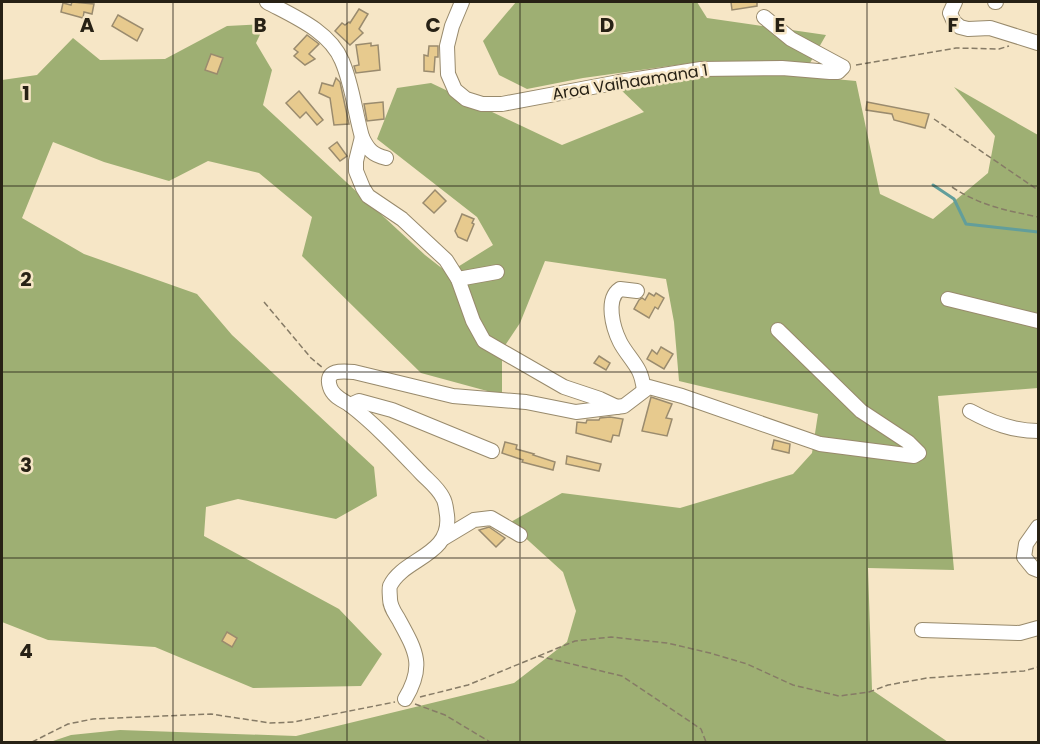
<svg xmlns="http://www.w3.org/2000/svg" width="1040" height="744" font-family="Poppins,sans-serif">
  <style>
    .forest { fill: #9eaf73 }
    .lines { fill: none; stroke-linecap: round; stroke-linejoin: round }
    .stream { stroke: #629e9b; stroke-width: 3 }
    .building { fill: #e7ca8e; stroke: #9a8b6e; stroke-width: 1.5 }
    .minor-casing { stroke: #988a6c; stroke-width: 16 }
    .path { stroke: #867b66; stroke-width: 1.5; stroke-dasharray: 6 3; stroke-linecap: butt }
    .minor { stroke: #fff; stroke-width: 14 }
    .grid { fill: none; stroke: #272115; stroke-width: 1.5; stroke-opacity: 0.55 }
    .labels { text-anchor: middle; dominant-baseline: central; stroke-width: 5; stroke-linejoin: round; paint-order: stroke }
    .street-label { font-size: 16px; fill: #272115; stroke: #f6e6c6 }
    .grid-label { font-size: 20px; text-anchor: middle; font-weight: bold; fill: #272115; stroke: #f6e6c6; stroke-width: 5; stroke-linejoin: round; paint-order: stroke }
  </style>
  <rect width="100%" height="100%" fill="#f6e6c6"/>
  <!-- forest -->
  <g class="forest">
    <polygon points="516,2 697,2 707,18 826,35 810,63 691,63 583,78 527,89 499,75 483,41"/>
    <polygon points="265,24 256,43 272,70 263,105 425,255 448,273 493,245 477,217 377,139 397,88 431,83 562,145 644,112 618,87 750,71 856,81 880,194 933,219 988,173 995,136 954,87 1038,135 1038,388 938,396 954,570 868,568 872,690 948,742 50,742 71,735 120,730 296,736 514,683 567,642 576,611 563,572 509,523 562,493 680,508 793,474 812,453 818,414 679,381 674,322 666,279 545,261 520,323 502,350 502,395 421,373 302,256 312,217 259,173 208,161 169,181 104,162 53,142 22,218 84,254 197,294 232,335 374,467 377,496 336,519 238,499 206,507 204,536 339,609 382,654 361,686 253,688 155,647 48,640 2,622 2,80 37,75 73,38 100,60 165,59 227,26"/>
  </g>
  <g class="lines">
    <!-- stream -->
    <polyline class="stream" points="933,185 954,199 966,224 1038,232"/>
  </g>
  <!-- building -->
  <g class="building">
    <polygon points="72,2 94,4 92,14 84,12 83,18 61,12 63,3 71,5"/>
    <polygon points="731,2 757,2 757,6 732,10"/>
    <polygon points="359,9 368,14 359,29 363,33 350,45 335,31 342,23 345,25 349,22 350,23"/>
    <polygon points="118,15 143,29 137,41 112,26"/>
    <polygon points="307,35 319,44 309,54 315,59 305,65 294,56 298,52 294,49"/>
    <polygon points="371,43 371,46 378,45 380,70 356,73 354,66 359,65 356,45"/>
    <polygon points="429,46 438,46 438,57 435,57 434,72 424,71 424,55 428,56"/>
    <polygon points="211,54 223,58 217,74 205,70"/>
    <polygon points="336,78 340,82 349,124 334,125 330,98 319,93 322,83 333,86"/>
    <polygon points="299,91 323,120 317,125 306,112 300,118 286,103"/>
    <polygon points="383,102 384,119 367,121 364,104"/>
    <polygon points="867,102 929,114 925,128 894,120 892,114 866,110"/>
    <polygon points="337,142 347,156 340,161 329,148"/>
    <polygon points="435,190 446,201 434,213 423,203"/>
    <polygon points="462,214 474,219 472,223 474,224 467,241 458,237 455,231"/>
    <polygon points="649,293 654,296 656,293 664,298 658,309 655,307 649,318 634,309 639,300 642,298 645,300"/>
    <polygon points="661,347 673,354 664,369 647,359 652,350 657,354"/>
    <polygon points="599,356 610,363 606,370 594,363"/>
    <polygon points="651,397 672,404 666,418 672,419 667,436 642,431"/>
    <polygon points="610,417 623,419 619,436 613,435 611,442 576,433 577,422 586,423 587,420 599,420 600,418"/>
    <polygon points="774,440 790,444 789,453 772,449"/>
    <polygon points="505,442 517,445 516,449 534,454 533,455 555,462 553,470 522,462 523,460 502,453"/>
    <polygon points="567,456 601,464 599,471 566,464"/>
    <polygon points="489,527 505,538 496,547 479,530"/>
    <polygon points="227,632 237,638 232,647 222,641"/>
  </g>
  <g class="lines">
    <!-- minor casing -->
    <g class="minor-casing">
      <g id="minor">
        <path d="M 267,2 C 293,16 330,31 342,61 C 352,84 355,112 362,137 C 368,150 373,155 386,158"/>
        <polyline points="462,2 452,26 447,46 448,74 455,90 466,99 482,104 502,104 619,82 701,69 782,68 830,72 838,72 843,67 791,39 764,17"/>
        <polyline points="955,2 950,13 954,22 960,27 968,29 990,28 1038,43"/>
        <polyline points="995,2 996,2"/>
        <polyline points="362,137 356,161 356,171 363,188 368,196 402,219 446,260 458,279 473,321 484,341 564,387 600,399 617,407"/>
        <polyline points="458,279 497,272"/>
        <path d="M 637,291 L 620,289 C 605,299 613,328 620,342 C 625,352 634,361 639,371 C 642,377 643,383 644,390"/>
        <polyline points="948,299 1038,321"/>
        <polyline points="350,405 359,401 392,410 492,451"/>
        <path d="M 970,411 C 992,423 1013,431 1038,431"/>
        <polyline points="1038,527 1026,544 1024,557 1033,568 1038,570"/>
        <polyline points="444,538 474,520 491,518 520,535"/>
        <polyline points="922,630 1020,633 1038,628"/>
        <path d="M 405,699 C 425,666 416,651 399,620 C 395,613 390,607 390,599 C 390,596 389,589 390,586 C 403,558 452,556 447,515 C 446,510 446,503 443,498 C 438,488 430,482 422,474 C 399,450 376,425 350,405 C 343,400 333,397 330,387 C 324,369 343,371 354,372 L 453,396 L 526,402 L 576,412 L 624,406 L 649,387 L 682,396 L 820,444 L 914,456 L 919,453 L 908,442 L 861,411 L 778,330"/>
      </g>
    </g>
    <!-- path -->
    <g class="path">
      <polyline points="856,65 956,48 999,49 1009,46"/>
      <polyline points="934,119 1038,190"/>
      <path d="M 952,187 C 981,206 1005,210 1038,217"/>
      <polyline points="264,302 311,358 323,368"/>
      <polyline points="538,656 622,676 701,729 706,742"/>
      <polyline points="420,697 468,685 575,641 611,637 667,643 710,653 747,664 793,685 839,696 869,692 888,685 927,678 1024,671 1038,667"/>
      <polyline points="415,704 445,715 490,742"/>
      <polyline points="32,742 68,724 93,719 211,714 270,723 294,722 395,702"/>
    </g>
    <!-- minor -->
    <use href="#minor" class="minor"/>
  </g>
  <!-- grid -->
  <path class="grid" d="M 173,2 L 173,742M 347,2 L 347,742M 520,2 L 520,742M 693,2 L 693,742M 867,2 L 867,742M 2,186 L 1038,186M 2,372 L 1038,372M 2,558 L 1038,558"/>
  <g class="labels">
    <!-- street labels -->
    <g class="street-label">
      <text transform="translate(630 82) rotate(-9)">Aroa Vaihaamana 1</text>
    </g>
  </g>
  <g class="grid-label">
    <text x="87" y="32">A</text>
    <text x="260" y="32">B</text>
    <text x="433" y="32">C</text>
    <text x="607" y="32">D</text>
    <text x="780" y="32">E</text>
    <text x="953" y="32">F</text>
    <text x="26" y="100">1</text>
    <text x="26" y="286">2</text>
    <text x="26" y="472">3</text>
    <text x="26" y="658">4</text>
  </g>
  <!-- border -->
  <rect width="1040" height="744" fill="none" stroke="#272115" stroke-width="6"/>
</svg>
